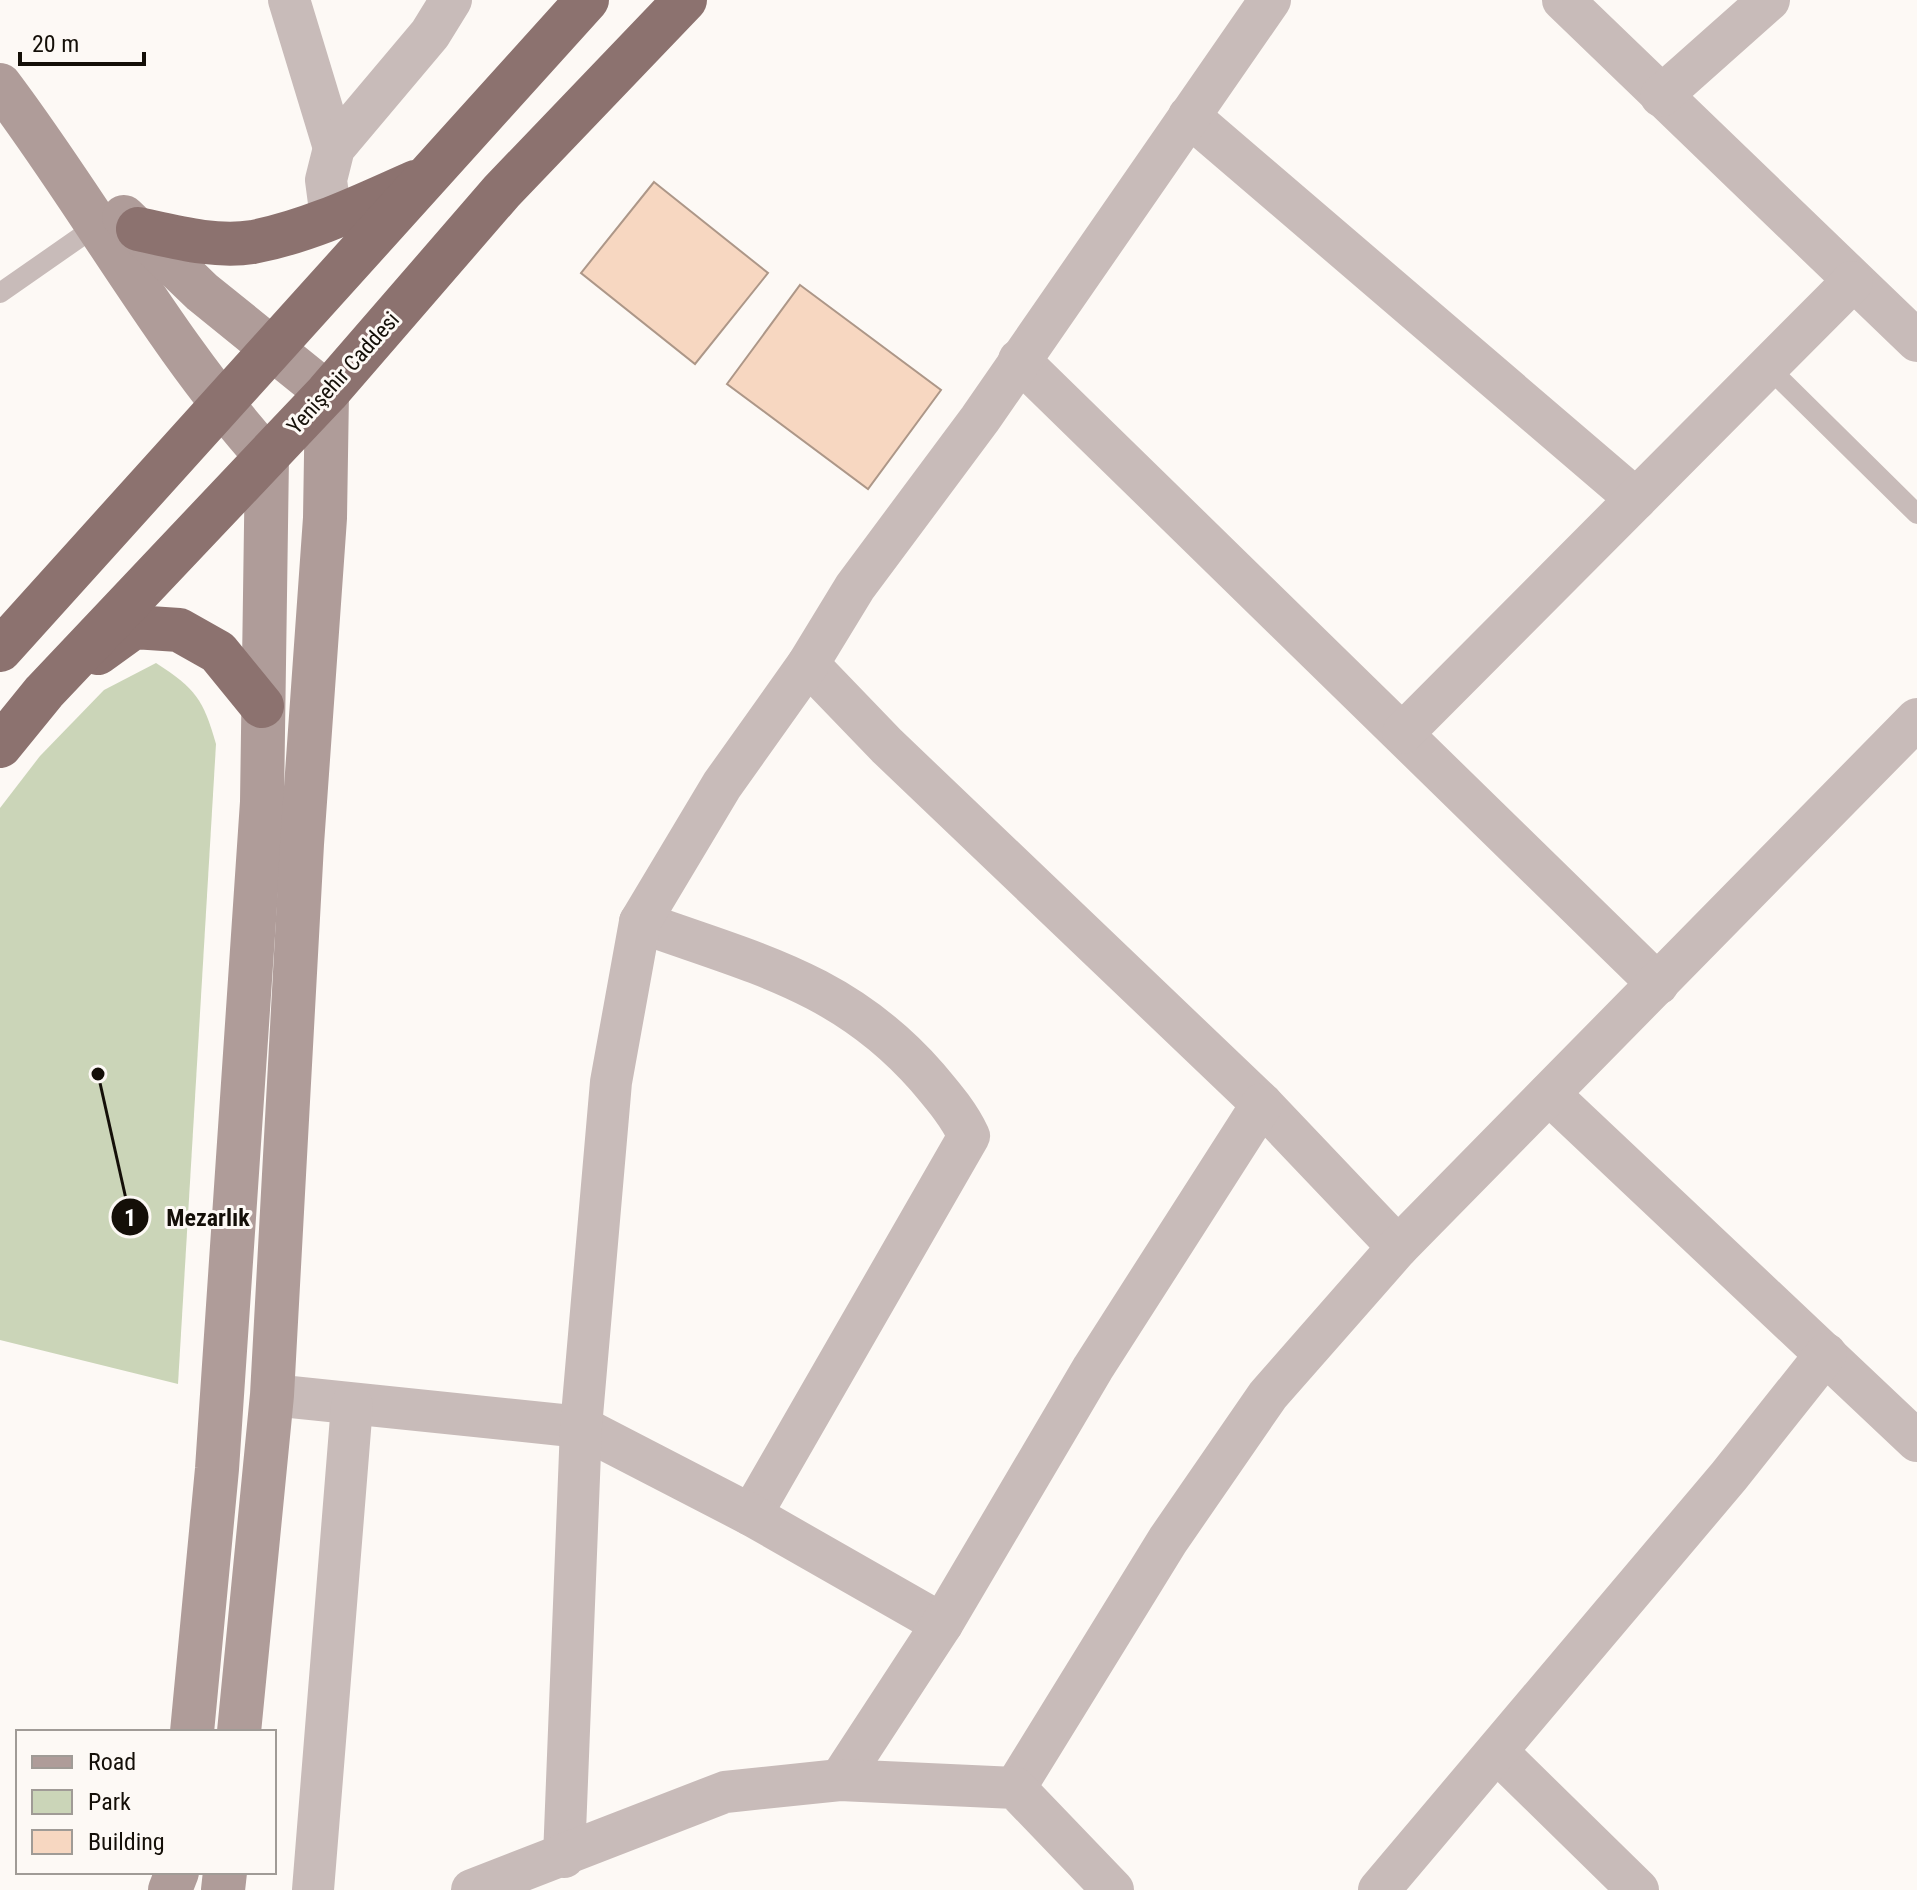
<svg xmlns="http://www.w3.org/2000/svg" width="1917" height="1890" font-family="'Roboto Condensed',sans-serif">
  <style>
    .green { fill: #cbd5b8 }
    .building { fill: #f7d7c1; stroke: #ad9788; stroke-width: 2 }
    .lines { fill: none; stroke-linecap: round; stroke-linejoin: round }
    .lane { stroke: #c8bbb9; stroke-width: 20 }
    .street { stroke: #c8bbb9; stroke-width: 42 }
    .secondary { stroke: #af9c99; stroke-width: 44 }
    .highway { stroke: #8c726f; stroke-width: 44 }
    .labels { text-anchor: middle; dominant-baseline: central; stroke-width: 6; stroke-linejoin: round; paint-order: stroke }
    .street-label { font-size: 22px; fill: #140f08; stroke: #fdf9f5 }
    .leader { fill: none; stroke: #140f08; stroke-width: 3 }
    .callout-dot { fill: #140f08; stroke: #fdf9f5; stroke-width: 3 }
    .mark-label { font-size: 24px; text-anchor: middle; font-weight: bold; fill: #fff }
    .callout-label { font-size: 24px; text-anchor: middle; font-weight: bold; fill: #140f08; stroke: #fdf9f5; stroke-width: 6; stroke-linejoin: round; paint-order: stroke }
  </style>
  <rect width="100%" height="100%" fill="#fdf9f5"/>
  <!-- green -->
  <path class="green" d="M 156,663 C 196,689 203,699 216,744 L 178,1384 L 0,1340 L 0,808 L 40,756 L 104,690 Z"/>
  <!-- building -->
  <g class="building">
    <polygon points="654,182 768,273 695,364 581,273"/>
    <polygon points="800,285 941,390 868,489 727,384"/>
  </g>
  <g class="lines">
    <!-- lane -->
    <g class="lane">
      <polyline points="0,293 99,224"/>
      <polyline points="1768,367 1917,514"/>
    </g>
    <!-- street -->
    <g class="street">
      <polyline points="289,0 334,148"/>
      <polyline points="1563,0 1917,341"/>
      <polyline points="1661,96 1769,0"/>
      <polyline points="1189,116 1636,499"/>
      <polyline points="331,218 326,180 334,148 430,34 451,0"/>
      <polyline points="1019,360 1658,984"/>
      <polyline points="808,664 887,746 1262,1104 1398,1247"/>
      <polyline points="1403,733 1852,282"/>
      <path d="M 640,922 C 753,963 844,982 927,1077 C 943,1096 958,1113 969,1136 L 751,1515"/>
      <polyline points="1549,1094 1917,1441"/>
      <polyline points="272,1395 581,1427 751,1515 942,1624"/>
      <polyline points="1498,1753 1638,1890"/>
      <polyline points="840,1780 942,1624 1093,1368 1262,1104"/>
      <polyline points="1015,1788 1168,1540 1268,1395 1398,1247 1917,719"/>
      <polyline points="564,1857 581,1427 611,1082 640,922 722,785 808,664 855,587 980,419 1270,0"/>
      <polyline points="313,1890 352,1405"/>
      <polyline points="472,1890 725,1792 840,1780 1015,1788 1113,1890"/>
      <polyline points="1379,1890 1729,1476 1826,1354"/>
    </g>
    <!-- secondary -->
    <g class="secondary">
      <path d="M 0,85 C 92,207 165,344 267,457 L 262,802 L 217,1469 L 192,1732"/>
      <polyline points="124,217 202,292 327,393 325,518 302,844 272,1395 239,1732"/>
      <polyline points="170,1890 177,1872"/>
      <polyline points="223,1890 225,1872"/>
    </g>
    <!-- highway -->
    <g class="highway">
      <path d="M 138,229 C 175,237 215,248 253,242 C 310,231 363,205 415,182"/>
      <polyline points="0,650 587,0"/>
      <polyline points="98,653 134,627 179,630 218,652 262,706"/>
      <polyline points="0,746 44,692 327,393 502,191 685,0"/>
    </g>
  </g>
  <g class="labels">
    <!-- street labels -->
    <g class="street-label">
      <text transform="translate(343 373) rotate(-48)">Yenişehir Caddesi</text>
    </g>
  </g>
  <!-- callouts -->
  <path class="leader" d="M98 1074L130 1217"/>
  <g class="callout-dot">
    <circle cx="98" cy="1074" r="8"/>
    <circle cx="130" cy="1217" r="20"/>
  </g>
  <g class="mark-label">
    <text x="130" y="1226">1</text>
  </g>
  <g class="callout-label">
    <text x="208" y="1226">Mezarlık</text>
  </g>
  <!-- legend -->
  <rect x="16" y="1730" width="260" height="144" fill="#fdf9f5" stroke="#a09b96" stroke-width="2"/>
  <rect x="32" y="1756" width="40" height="12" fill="#af9c99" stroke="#a09b96" stroke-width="2"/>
  <text x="88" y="1770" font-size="24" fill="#140f08">Road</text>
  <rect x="32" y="1790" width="40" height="24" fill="#cbd5b8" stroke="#a09b96" stroke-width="2"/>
  <text x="88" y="1810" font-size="24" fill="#140f08">Park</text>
  <rect x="32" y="1830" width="40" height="24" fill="#f7d7c1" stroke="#a09b96" stroke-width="2"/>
  <text x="88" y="1850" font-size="24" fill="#140f08">Building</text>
  <!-- scale -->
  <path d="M20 52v12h124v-12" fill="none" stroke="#140f08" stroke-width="4"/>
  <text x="32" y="52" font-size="24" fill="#140f08" stroke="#fdf9f5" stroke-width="6" paint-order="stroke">20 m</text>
</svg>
